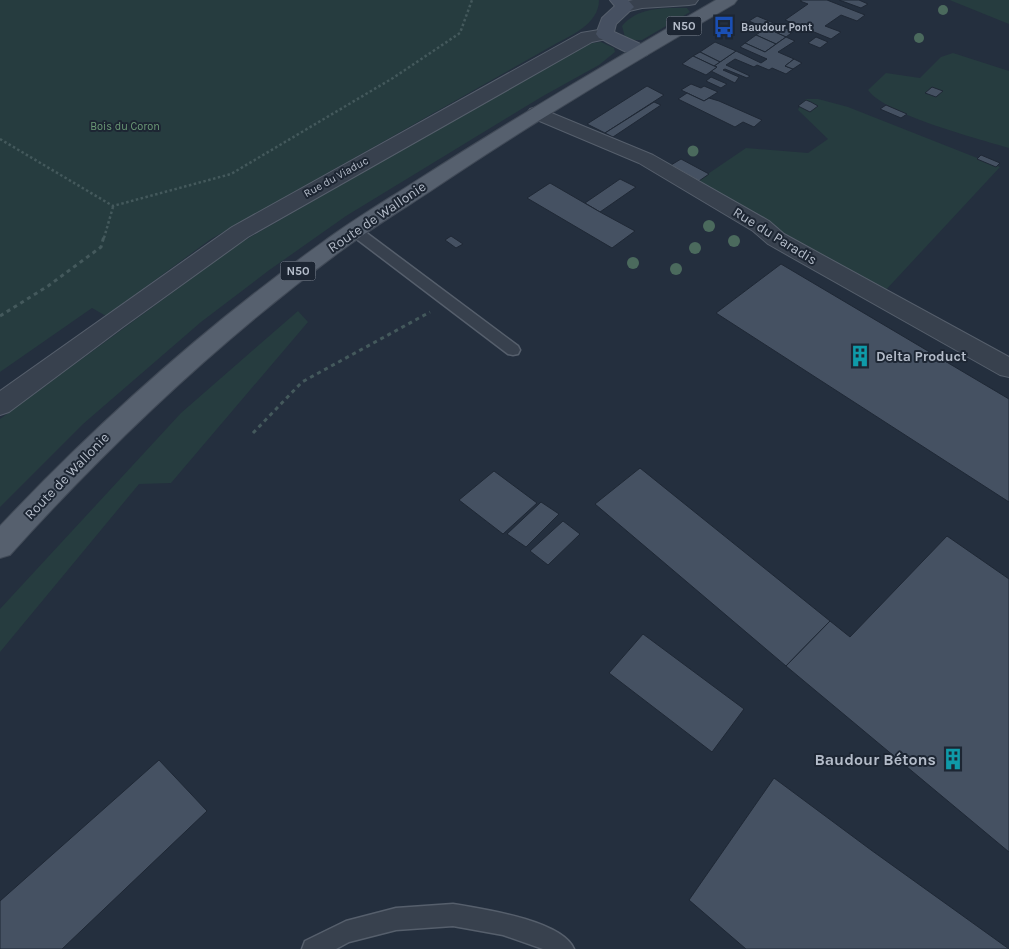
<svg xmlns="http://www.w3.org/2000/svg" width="1009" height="949" font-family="Karla,sans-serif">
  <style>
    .green { fill: #263c3f }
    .building { fill: #455162; stroke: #1f2835 }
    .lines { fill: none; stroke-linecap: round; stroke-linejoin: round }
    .service-casing { stroke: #565f6c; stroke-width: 3 }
    .minor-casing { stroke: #565f6c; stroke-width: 2 }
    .tertiary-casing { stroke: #565f6c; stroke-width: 2 }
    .secondary-casing { stroke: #565f6c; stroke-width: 2 }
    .primary-casing { stroke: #414a57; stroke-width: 2 }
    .path-far1 { stroke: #44595c; stroke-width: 2.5; stroke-dasharray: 2.5 2.5; stroke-linecap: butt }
    .path { stroke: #44595c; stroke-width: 3; stroke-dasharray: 4 4; stroke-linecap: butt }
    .service { fill: #38414e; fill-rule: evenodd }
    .minor { fill: #38414e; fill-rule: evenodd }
    .tertiary { fill: #38414e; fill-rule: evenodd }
    .secondary { fill: #465061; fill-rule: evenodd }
    .primary { fill: #56606e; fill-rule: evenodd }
    .tree { fill: #4b6a5d }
    .labels { text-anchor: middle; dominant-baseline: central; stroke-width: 4; stroke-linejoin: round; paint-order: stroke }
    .far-poi-label { font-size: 11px; font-weight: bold; fill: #b4bcc9; stroke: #1d2633; text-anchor: start }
    .far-park-label { font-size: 11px; fill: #6b9a76; stroke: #1d2633 }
    .far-street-label { font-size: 11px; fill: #b4bcc9; stroke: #1d2633 }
    .shield { fill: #1d2633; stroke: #878f9c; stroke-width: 1 }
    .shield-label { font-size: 12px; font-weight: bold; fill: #b4bcc9 }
    .street-label { font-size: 14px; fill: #b4bcc9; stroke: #1d2633 }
    .poi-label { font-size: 14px; font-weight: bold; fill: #b4bcc9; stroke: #1d2633; text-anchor: start }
    .near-poi-label { font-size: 16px; font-weight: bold; fill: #b4bcc9; stroke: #1d2633; text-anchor: end }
  </style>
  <rect width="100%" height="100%" fill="#242f3e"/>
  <!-- green -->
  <g class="green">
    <path d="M 0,0 L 599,0 C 599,25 569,36 550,47 L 211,239 L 106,316 L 92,308 L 0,372 Z"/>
    <polygon points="950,0 1009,0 1009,24 952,1"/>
    <path d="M 682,8 L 687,8 L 690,12 L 642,40 L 634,40 L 625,37 L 622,26 C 637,8 660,8 682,8 Z"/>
    <polygon points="601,42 614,48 615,52 599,65 543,96 346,216 268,271 201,322 83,424 0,507 0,419 240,243 586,44"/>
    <path d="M 953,53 L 1009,71 L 1009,148 C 976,138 886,115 868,90 L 886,73 L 920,78 L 941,57 Z"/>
    <polygon points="806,99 818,99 848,107 1000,167 883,293 696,182 746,148 808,153 828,139 798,110 800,105"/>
    <polygon points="298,311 308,322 171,483 139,484 0,652 0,609 181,413"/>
  </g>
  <!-- building -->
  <g class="building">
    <polygon points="802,0 827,0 865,15 857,21 841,15 825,26 841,32 831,39 785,20 808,4 800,1"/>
    <polygon points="839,0 859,0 868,4 861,8"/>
    <polygon points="757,16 783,27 775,32 749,21"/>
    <polygon points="783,27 794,31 786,37 775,32"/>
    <polygon points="766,28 775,32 786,37 776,44 756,35"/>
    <polygon points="756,35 776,44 765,52 745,43"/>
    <polygon points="786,37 795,41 778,52 794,59 785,66 793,69 786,74 772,68 769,70 757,65 754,67 735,59 726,65 750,76 747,78 725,69 723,70 739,77 735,83 711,71 717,67 714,66 736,51 761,63 767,59 740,47 745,43 765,52"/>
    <polygon points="816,37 828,42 820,48 808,43"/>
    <polygon points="715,42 736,51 720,62 700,52"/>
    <polygon points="700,52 720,62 714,66 693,56"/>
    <polygon points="693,56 714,66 717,67 706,75 682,64"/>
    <polygon points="794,59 802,63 793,69 785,66"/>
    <polygon points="711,77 727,84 721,88 706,81"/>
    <polygon points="691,84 701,88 704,86 718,92 704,101 681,90"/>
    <polygon points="647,86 664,95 605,133 587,124"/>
    <polygon points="932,87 943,91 936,97 925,93"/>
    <polygon points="687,93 704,101 709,98 719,101 762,120 754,127 743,122 735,127 678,99"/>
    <polygon points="806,100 811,102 818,106 810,112 798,106"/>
    <polygon points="654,102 661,105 613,137 605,133"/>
    <polygon points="886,105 907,114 901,118 880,109"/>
    <polygon points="981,155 1000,163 996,167 977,159"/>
    <polygon points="681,159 709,174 699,181 671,165"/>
    <polygon points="620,179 636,187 600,212 585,203"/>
    <polygon points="550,183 600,212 635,231 612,248 527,198"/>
    <polygon points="451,236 463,244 456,248 445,240"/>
    <polygon points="781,264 1009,399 1009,502 716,313"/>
    <polygon points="640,468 830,621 786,666 595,504"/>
    <polygon points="494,471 537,503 503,534 459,500"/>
    <polygon points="541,502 559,514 526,547 507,534"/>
    <polygon points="563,521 580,534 548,565 530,551"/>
    <polygon points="947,536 1009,579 1009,852 786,666 830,621 850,637"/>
    <polygon points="643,634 744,709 712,752 609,673"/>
    <polygon points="159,760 207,811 62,949 0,949 0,901"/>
    <polygon points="774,778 871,850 1009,949 746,949 689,900"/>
  </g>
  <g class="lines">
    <!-- service casing -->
    <g class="service-casing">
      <g id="service">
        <polygon points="355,227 360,228 518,346 520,350 518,354 513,355 508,354 350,234 348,231"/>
        <path d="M 453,904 C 482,909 562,920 574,949 L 543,949 L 503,935 L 453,926 L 396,930 L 349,942 L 336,949 L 302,949 L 305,941 L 346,921 L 396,908 Z"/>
      </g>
    </g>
    <!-- minor casing -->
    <g class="minor-casing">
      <g id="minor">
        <polygon points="633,0 698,0 695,4 689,5 642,8 625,12 619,11 616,7 619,3"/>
        <polygon points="537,107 653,155 769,221 784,234 1009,357 1009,377 1000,375 768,244 753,231 639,163 530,117 527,113 530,109"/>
      </g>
    </g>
    <!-- tertiary casing -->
    <g class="tertiary-casing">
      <polygon id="tertiary" points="605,29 611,30 614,34 611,38 592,42 248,237 123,327 9,412 0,415 0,391 232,227 581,33"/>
    </g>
    <!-- secondary casing -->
    <g class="secondary-casing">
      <path id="secondary" d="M 610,0 L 628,0 L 634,7 L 616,24 L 614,32 L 647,47 L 650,51 L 647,55 C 632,59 613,44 599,38 L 596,34 L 602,18 L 615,6 Z"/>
    </g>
    <!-- primary casing -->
    <g class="primary-casing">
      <path id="primary" d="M 716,0 L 737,0 L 734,4 C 631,64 528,125 429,192 C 398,212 367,231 338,253 C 218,342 110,444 10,555 L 0,558 L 0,526 C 98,422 206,326 323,242 C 353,220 385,201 416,181 C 514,118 615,59 716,0 Z"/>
    </g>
    <!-- path-far1 -->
    <g class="path-far1">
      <polyline points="0,139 113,206 231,174 393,78 460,33 472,0"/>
      <polyline points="104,238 113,207"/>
    </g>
    <!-- path -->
    <g class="path">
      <polyline points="0,316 48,286 101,247 104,236"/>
      <polyline points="253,433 302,382 430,312"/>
    </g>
    <!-- service -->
    <use href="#service" class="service"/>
    <!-- minor -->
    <use href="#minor" class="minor"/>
    <!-- tertiary -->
    <use href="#tertiary" class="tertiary"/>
    <!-- secondary -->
    <use href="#secondary" class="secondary"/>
    <!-- primary -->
    <use href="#primary" class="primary"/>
  </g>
  <!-- trees -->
  <g class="tree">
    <circle cx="943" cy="10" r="5"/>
    <circle cx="919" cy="38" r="5"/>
    <circle cx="693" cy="151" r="5.5"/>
    <circle cx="709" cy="226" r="6"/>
    <circle cx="734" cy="241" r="6"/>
    <circle cx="695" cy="248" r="6"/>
    <circle cx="633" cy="263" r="6"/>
    <circle cx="676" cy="269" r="6"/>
  </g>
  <!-- icons -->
  <defs>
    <g id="bus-bare" transform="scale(1.725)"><path d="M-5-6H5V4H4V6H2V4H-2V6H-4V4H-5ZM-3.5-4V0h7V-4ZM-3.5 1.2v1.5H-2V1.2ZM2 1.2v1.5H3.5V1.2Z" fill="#1a4fb4" stroke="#1d2633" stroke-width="2.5" paint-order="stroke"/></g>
    <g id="building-bare" transform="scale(1.725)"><path d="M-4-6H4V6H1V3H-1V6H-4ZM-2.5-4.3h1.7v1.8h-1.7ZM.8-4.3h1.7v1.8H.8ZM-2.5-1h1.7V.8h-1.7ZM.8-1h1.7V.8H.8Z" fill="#0f9aa8" stroke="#1d2633" stroke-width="2.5" paint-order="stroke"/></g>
  </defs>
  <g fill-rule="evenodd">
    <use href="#bus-bare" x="724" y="27"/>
    <use href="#building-bare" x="860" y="356"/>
    <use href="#building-bare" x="953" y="759"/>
  </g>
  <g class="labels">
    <!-- far-poi labels -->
    <g class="far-poi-label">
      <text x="741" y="27">Baudour Pont</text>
    </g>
    <!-- far-park labels -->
    <g class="far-park-label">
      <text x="125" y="126">Bois du Coron</text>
    </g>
    <!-- far-street labels -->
    <g class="far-street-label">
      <text transform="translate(336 177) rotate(-29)">Rue du Viaduc</text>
    </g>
    <!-- shield labels -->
    <g class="shield">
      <rect x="666.5" y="16.5" width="35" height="19" rx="4"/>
      <rect x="280.5" y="261.5" width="35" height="19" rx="4"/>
    </g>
    <g class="shield-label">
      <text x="684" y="26">N50</text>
      <text x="298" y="271">N50</text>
    </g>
    <!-- street labels -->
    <g class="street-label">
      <text transform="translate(377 217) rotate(-34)">Route de Wallonie</text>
      <text transform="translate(775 236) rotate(32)">Rue du Paradis</text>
      <text transform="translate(67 476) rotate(-46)">Route de Wallonie</text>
    </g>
    <!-- poi labels -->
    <g class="poi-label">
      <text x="876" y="356">Delta Product</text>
    </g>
    <!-- near-poi labels -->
    <g class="near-poi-label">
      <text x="936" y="759">Baudour Bétons</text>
    </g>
  </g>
</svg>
